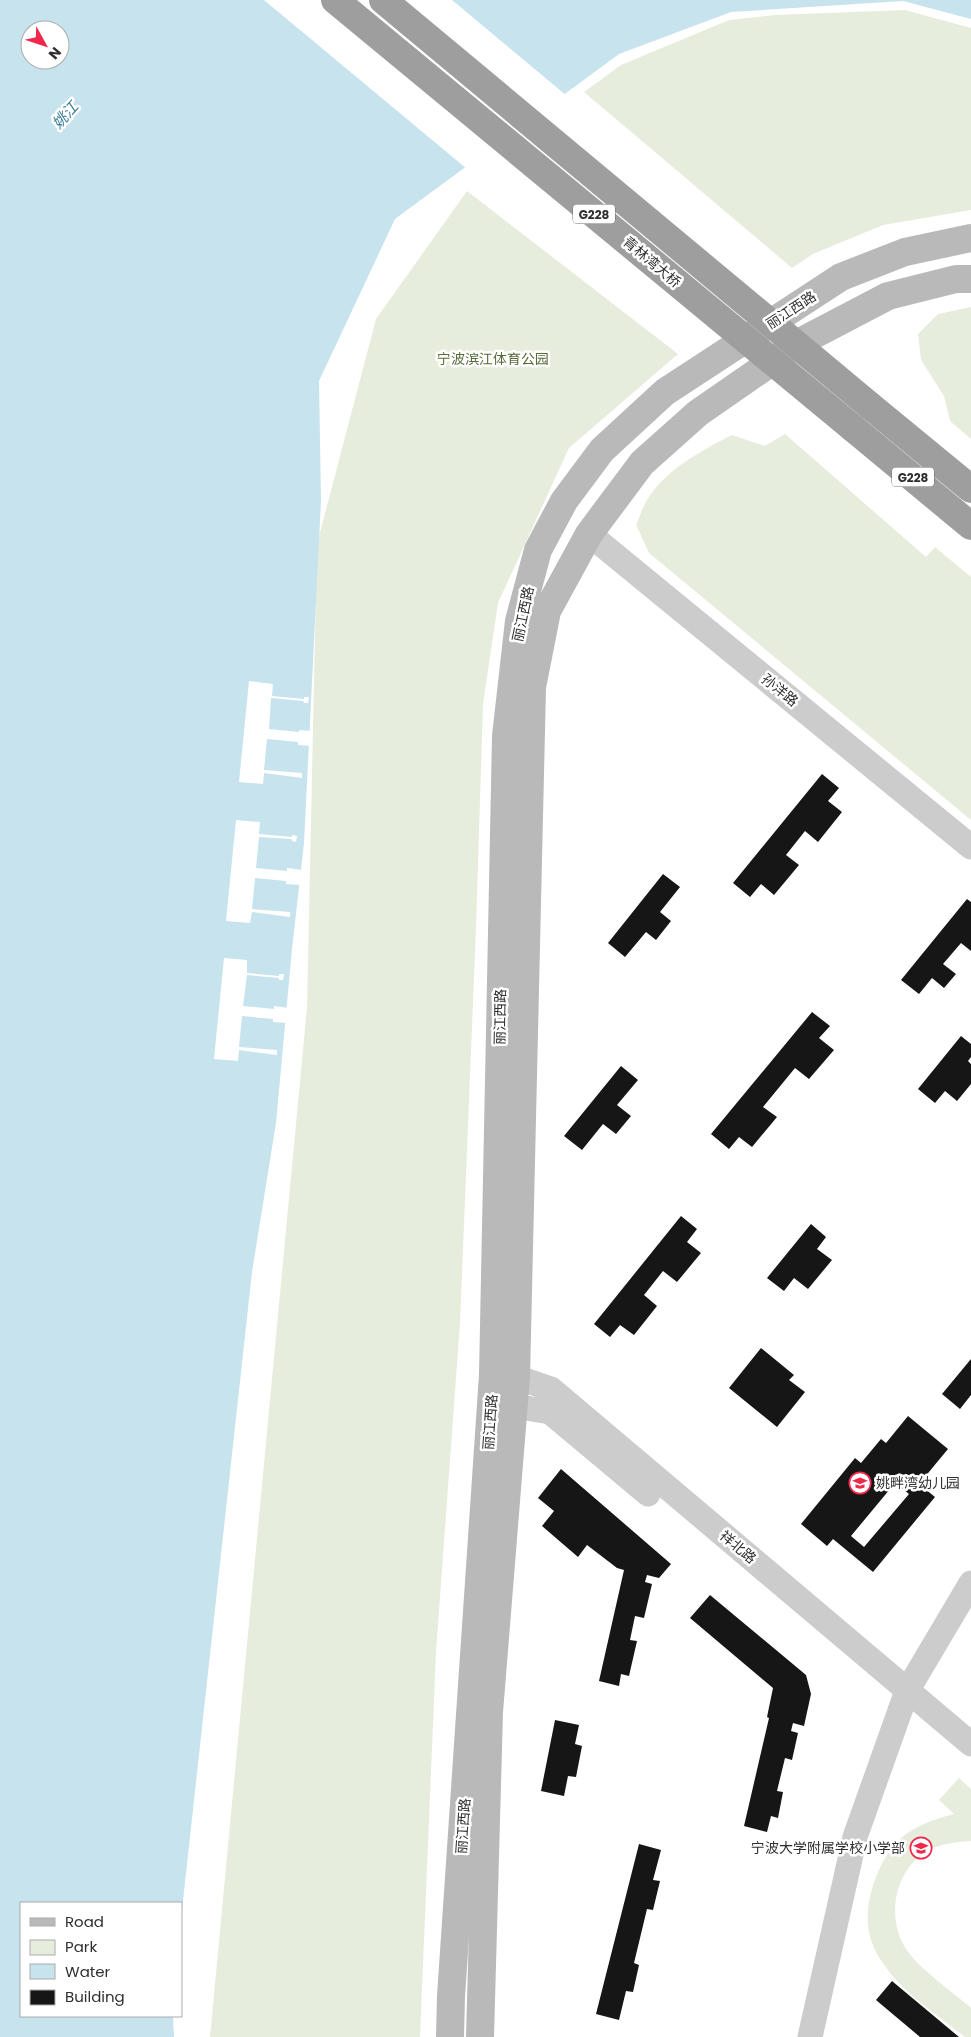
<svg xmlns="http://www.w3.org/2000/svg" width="971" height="2037" font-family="Poppins,'Noto Sans SC',sans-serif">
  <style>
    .green { fill: #e7eddc }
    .water { fill: #c7e3ee; fill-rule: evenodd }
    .pier { fill: #fff }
    .building { fill: #161616; fill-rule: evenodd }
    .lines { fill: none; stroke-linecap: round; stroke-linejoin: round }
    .tertiary { stroke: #ccc; stroke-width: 25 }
    .secondary { stroke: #b9b9b9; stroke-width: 28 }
    .trunk { stroke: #9e9e9e; stroke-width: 28 }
    .trunk-bridge { stroke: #9e9e9e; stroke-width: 28 }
    .labels { text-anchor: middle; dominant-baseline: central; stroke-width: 5; stroke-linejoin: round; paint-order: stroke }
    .shield { fill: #fff; stroke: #6d6d6d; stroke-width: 1 }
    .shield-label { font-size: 12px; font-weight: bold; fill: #2f2f2f }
    .street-label { font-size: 14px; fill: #2f2f2f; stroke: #fff }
    .park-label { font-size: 14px; fill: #576d39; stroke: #fff }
    .poi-label { font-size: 14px; fill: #2f2f2f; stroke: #fff; text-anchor: start }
    .water-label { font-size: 15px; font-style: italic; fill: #387b96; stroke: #fff }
  </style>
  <rect width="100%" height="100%" fill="#fff"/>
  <!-- green -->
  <g class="green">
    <polygon points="905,10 971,28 971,210 883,225 813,254 792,268 584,92 621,65 729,20 775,15"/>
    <polygon points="467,191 678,354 569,448 498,603 483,704 476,928 460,1323 436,1652 420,2037 210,2037 307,1007 317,544 376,319"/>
    <polygon points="971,307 971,439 950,421 944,396 921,360 918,334 938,314"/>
    <path d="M 785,434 L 926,557 L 935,547 L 971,577 L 971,820 L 649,553 L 636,525 C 640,517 642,508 647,500 C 666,469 701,451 732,435 L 765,446 Z"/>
    <path d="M 959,1778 L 971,1789 L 971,1841 C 956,1842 939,1844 927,1851 C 894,1871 886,1918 906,1949 C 919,1969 952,1991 971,2008 L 971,2037 L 965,2037 C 939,2016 903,1993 885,1966 C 876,1954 869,1940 868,1924 C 866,1896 879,1860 899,1840 C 914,1826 934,1819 954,1814 L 939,1800 Z"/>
  </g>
  <!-- water -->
  <path class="water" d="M 0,0 L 971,0 L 971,19 L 903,1 L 731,12 L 619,54 L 395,219 L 319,381 L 321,501 L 304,843 L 292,949 L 276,1123 L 252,1272 L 181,1919 L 181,1903 L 21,1903 L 21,2016 L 173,2016 L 174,2037 L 0,2037 ZM 30,30 L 60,30 L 60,60 L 30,60 Z"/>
  <!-- pier -->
  <g class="pier">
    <polygon points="264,0 452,0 567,96 467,169"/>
    <polygon points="249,681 273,684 272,696 304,699 304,697 309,697 308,703 304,703 303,701 271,698 269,729 299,732 299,730 312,731 312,746 298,745 298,742 267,739 264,770 302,773 302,778 264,773 263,784 239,782"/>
    <polygon points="236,820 260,822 259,834 292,837 292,835 297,836 296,842 292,841 291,839 259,837 256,868 287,871 287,868 302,870 300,885 286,884 286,881 255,878 252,909 290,912 290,917 252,912 250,923 226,921"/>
    <polygon points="224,958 247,960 247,973 279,976 279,974 284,974 283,980 279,980 279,978 247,975 243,1006 274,1009 274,1006 289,1008 287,1023 273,1022 273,1019 242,1016 239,1047 277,1050 277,1055 239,1050 238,1061 214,1059"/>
  </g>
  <!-- building -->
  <g class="building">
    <polygon points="822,774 839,788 828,801 842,812 818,842 805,831 786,855 799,865 774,895 761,884 750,897 733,883"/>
    <polygon points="663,874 680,887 660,912 671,921 656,940 646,932 625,957 608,943"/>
    <polygon points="967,899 971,902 971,951 961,943 943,964 956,974 944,988 932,978 919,994 901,980"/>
    <polygon points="812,1012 830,1026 819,1038 834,1050 809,1079 795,1068 763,1107 777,1117 752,1147 739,1137 729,1149 711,1134"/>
    <polygon points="961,1036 971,1044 971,1057 968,1061 971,1064 971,1084 957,1101 945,1091 935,1103 918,1089"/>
    <polygon points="621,1066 638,1080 617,1105 631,1116 616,1134 603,1124 582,1150 564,1136"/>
    <polygon points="681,1216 697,1229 687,1242 701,1253 677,1282 663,1271 644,1295 657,1306 634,1335 620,1325 610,1337 594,1324"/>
    <polygon points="811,1224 826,1237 817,1249 832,1260 808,1289 794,1278 784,1291 767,1278"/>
    <polygon points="761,1348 794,1375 789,1380 805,1392 777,1427 729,1388"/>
    <polygon points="971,1359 971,1395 960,1409 942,1394"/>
    <path d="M 908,1416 L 948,1449 L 919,1484 L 935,1497 L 873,1572 L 833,1539 L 827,1546 L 801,1524 L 855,1458 L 861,1463 L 881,1439 L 886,1443 ZM 895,1483 L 909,1494 L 864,1547 L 851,1536 Z"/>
    <polygon points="561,1469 671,1564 659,1578 647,1575 645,1582 652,1584 644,1618 635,1616 630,1640 637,1641 629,1676 621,1674 619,1686 599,1681 624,1570 617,1568 587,1545 578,1557 542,1526 554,1511 538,1498"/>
    <polygon points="710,1595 806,1675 811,1694 804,1726 793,1723 791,1731 798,1733 792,1760 785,1758 777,1791 783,1792 778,1818 771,1816 767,1832 744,1826 769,1718 767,1717 773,1688 690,1618"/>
    <polygon points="555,1720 579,1725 575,1744 582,1746 576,1777 568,1776 564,1796 541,1791"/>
    <polygon points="639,1844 661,1850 653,1880 660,1881 653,1910 647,1909 634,1963 639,1965 633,1992 626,1991 619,2020 596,2014"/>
    <polygon points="892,1981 959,2037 920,2037 876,2000"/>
  </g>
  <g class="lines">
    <!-- tertiary -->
    <g class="tertiary">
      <polyline points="589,534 971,847"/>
      <polyline points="495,1375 516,1377 551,1389 971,1744"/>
      <polyline points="494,1405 514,1406 550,1412 648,1494"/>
      <polyline points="810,2037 855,1837 907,1691 971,1583"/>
    </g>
    <!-- secondary -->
    <g class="secondary">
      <polyline points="450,2037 451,1996 493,1375 506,736 519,621 538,550 564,501 602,450 665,392 841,277 905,252 971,238"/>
      <polyline points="480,2037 489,1712 516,1377 532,687 547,611 589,534 642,463 698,413 802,341 888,296 956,279 971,279"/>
    </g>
    <!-- trunk -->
    <g class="trunk">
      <polyline points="869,405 971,489"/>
      <polyline points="854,429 971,526"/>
    </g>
    <!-- trunk-bridge -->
    <g class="trunk-bridge">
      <polyline points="335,0 854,429"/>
      <polyline points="383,0 869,405"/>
    </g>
  </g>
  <!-- icons -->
  <defs>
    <g id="school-ring" transform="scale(1.125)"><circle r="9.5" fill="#fff" stroke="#ef284c" stroke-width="1.5"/><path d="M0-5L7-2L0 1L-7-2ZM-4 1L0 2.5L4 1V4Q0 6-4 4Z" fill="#ef284c"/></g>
  </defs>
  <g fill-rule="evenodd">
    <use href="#school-ring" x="860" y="1483"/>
    <use href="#school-ring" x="921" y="1848"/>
  </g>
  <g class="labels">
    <!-- shield labels -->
    <g class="shield">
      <rect x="573" y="204.5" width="42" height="19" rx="4"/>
      <rect x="892" y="467.5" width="42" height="19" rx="4"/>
    </g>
    <g class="shield-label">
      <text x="594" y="214">G228</text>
      <text x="913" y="477">G228</text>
    </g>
    <!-- street labels -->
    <g class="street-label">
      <text transform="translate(652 262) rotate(40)">青林湾大桥</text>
      <text transform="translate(791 310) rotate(-33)">丽江西路</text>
      <text transform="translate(523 614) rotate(-78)">丽江西路</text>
      <text transform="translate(780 690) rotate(39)">孙洋路</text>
      <text transform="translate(500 1017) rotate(-89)">丽江西路</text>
      <text transform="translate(490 1422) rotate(-86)">丽江西路</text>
      <text transform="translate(738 1547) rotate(40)">祥北路</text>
      <text transform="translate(463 1826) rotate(-86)">丽江西路</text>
    </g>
    <!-- park labels -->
    <g class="park-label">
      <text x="493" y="359">宁波滨江体育公园</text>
    </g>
    <!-- poi labels -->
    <g class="poi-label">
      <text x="876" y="1483">姚畔湾幼儿园</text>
      <text x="905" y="1848" text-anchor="end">宁波大学附属学校小学部</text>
    </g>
    <!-- water labels -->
    <g class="water-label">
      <text transform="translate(65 115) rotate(-48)">姚江</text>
    </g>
  </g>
  <!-- legend -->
  <rect x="20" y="1902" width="162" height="115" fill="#ffffff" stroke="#acacac"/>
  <rect x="30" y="1918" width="25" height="8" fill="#b9b9b9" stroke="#acacac"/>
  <text x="65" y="1927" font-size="15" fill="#2f2f2f">Road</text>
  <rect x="30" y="1940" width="25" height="15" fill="#e7eddc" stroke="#acacac"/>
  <text x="65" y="1952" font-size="15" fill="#2f2f2f">Park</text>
  <rect x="30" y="1964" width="25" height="15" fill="#c7e3ee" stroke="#acacac"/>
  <text x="65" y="1977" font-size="15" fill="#2f2f2f">Water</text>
  <rect x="30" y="1990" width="25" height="15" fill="#161616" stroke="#acacac"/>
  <text x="65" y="2002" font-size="15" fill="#2f2f2f">Building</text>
  <!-- north arrow -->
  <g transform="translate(45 45) rotate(130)"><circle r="24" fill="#ffffff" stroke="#acacac"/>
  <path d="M0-4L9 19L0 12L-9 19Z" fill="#ef284c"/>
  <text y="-8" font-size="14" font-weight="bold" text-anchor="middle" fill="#2f2f2f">N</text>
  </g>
</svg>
